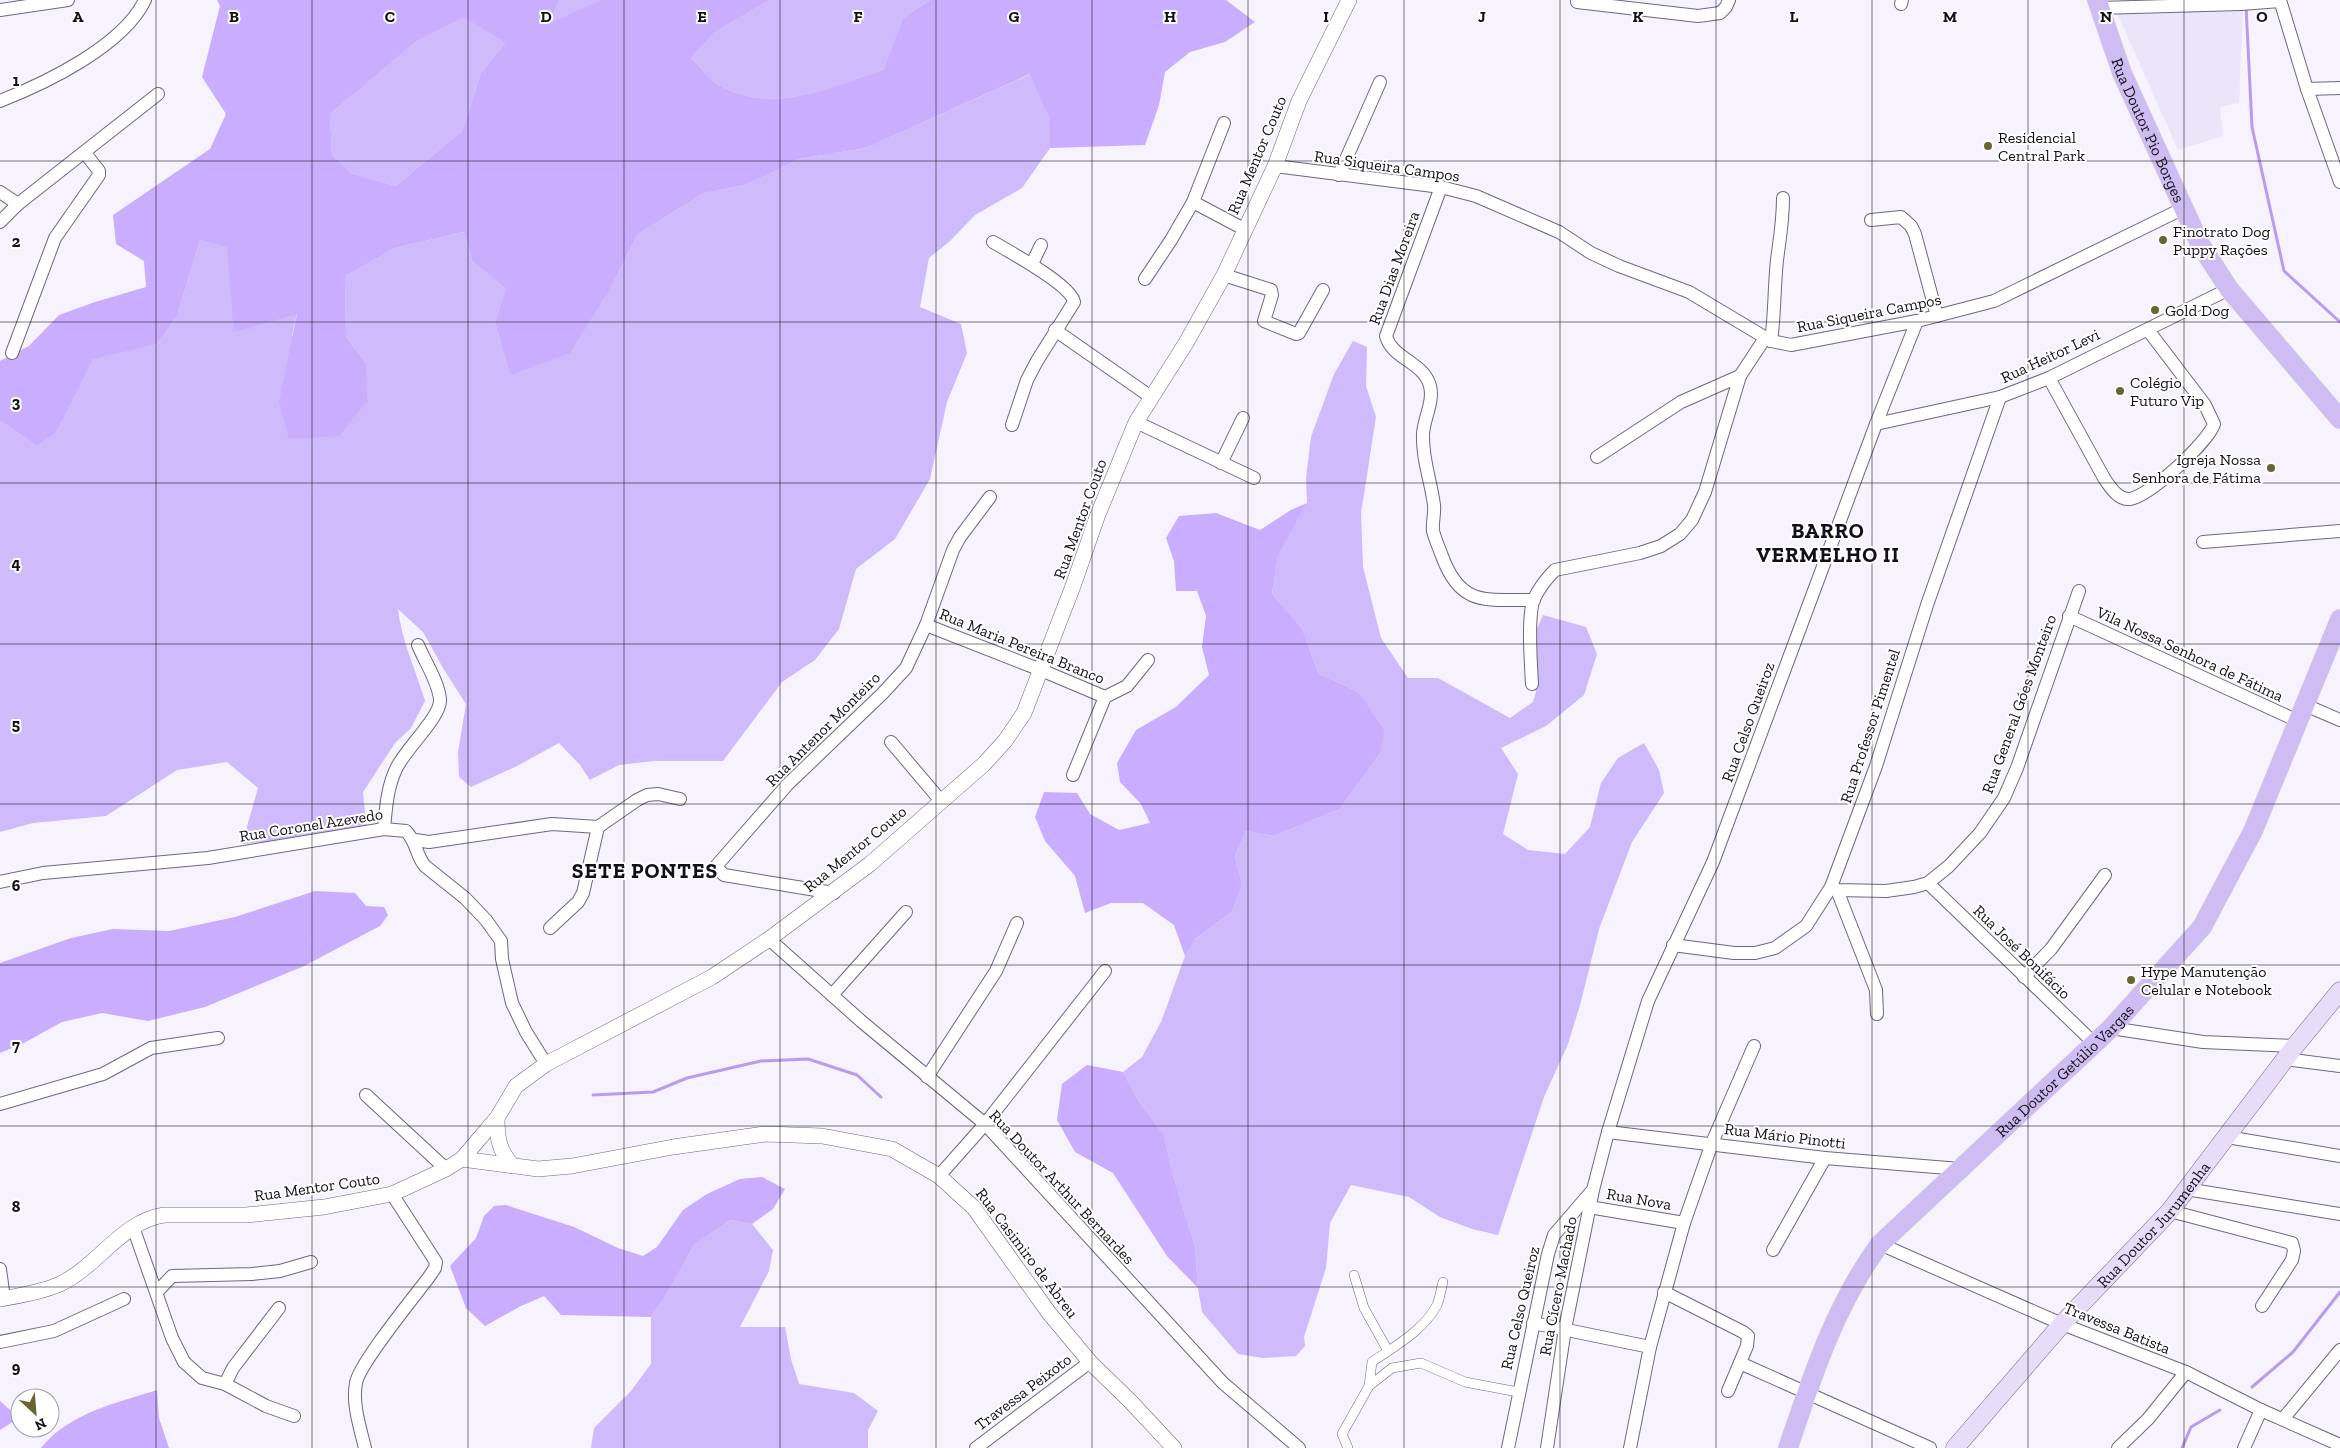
<svg xmlns="http://www.w3.org/2000/svg" width="2340" height="1448" font-family="'Zilla Slab',serif">
  <style>
    .built { fill: #ebe5fa }
    .green { fill: #cfbafb }
    .forest { fill: #c9adfe; fill-rule: evenodd }
    .lines { fill: none; stroke-linecap: round; stroke-linejoin: round }
    .stream { stroke: #b99ded; stroke-width: 3 }
    .pedestrian-casing { stroke: #6f6781; stroke-width: 10 }
    .minor-casing { stroke: #6f6781; stroke-width: 14 }
    .tertiary-casing { stroke: #6f6781; stroke-width: 16 }
    .secondary-casing { stroke: #6f6781; stroke-width: 19 }
    .primary-casing { stroke: #d4d4d5; stroke-width: 20 }
    .pedestrian { stroke: #fff; stroke-width: 9 }
    .minor { stroke: #fff; stroke-width: 12 }
    .tertiary { stroke: #fff; stroke-width: 15 }
    .secondary { stroke: #e7ddf8; stroke-width: 18 }
    .primary { stroke: #cfbcf2; stroke-width: 19 }
    .grid { fill: none; stroke: #120f18; stroke-width: 1; stroke-opacity: 0.55 }
    .poi-dot { fill: #676532; stroke: #fff; stroke-width: 2 }
    .labels { text-anchor: middle; dominant-baseline: central; stroke-width: 4; stroke-linejoin: round; paint-order: stroke }
    .street-label { font-size: 16px; fill: #120f18; stroke: #fff }
    .poi-label { font-size: 16px; fill: #120f18; stroke: #fff; text-anchor: start }
    .district-label { font-size: 21px; font-weight: bold; letter-spacing: 1px; fill: #120f18; stroke: #fff }
    .grid-label { font-size: 16px; text-anchor: middle; font-weight: bold; fill: #120f18; stroke: #fff; stroke-width: 4; stroke-linejoin: round; paint-order: stroke }
  </style>
  <rect width="100%" height="100%" fill="#f6f2fe"/>
  <!-- built -->
  <polygon class="built" points="2243,7 2239,103 2220,107 2223,136 2178,150 2117,13"/>
  <!-- green -->
  <g class="green">
    <polygon points="560,0 600,0 547,25"/>
    <path d="M 770,0 L 930,0 L 903,18 L 883,70 C 829,87 773,116 719,85 C 709,79 700,66 691,58 L 715,32 Z"/>
    <polygon points="464,18 505,43 481,73 462,131 396,186 351,173 332,155 330,114 417,41"/>
    <path d="M 1031,74 L 1050,120 L 1050,148 L 1022,188 L 975,215 L 950,241 L 929,258 L 920,307 L 961,324 L 967,353 L 947,402 L 930,479 L 895,539 L 856,569 L 839,629 L 815,660 L 782,682 L 723,761 L 654,761 L 619,765 L 590,780 L 580,765 L 559,743 L 515,767 L 471,787 L 459,777 L 458,752 L 466,704 L 443,668 L 423,632 L 398,609 C 401,639 416,671 425,701 L 411,728 L 395,743 L 363,792 L 367,834 L 242,844 L 258,788 L 227,762 L 177,770 L 106,816 L 33,823 L 0,832 L 0,421 L 37,446 L 56,433 L 93,358 L 157,344 L 177,316 L 200,240 L 227,246 L 297,313 L 292,336 L 366,363 L 346,337 L 345,276 L 395,248 L 464,232 L 472,261 L 506,289 L 495,322 L 510,375 L 615,280 L 638,234 L 704,193 L 746,185 L 799,159 L 866,148 Z"/>
    <polygon points="1353,341 1367,347 1366,386 1376,417 1361,513 1363,567 1381,638 1408,678 1438,678 1510,718 1533,702 1536,692 1532,641 1543,615 1586,627 1597,654 1584,695 1546,726 1501,748 1518,774 1503,834 1528,850 1565,854 1590,827 1601,783 1618,758 1644,743 1659,770 1664,793 1632,842 1599,929 1580,1005 1568,1044 1544,1097 1498,1235 1472,1229 1440,1217 1409,1197 1351,1185 1330,1223 1326,1268 1304,1337 1305,1346 1296,1356 1263,1358 1238,1354 1202,1312 1198,1288 1195,1246 1172,1172 1164,1135 1139,1102 1123,1072 1142,1057 1161,1022 1185,956 1194,940 1232,912 1242,885 1235,856 1246,831 1274,836 1340,809 1381,752 1358,692 1318,673 1302,628 1272,594 1278,554 1307,503 1306,478 1311,437 1334,374"/>
    <polygon points="730,1220 752,1224 773,1250 769,1271 740,1327 785,1327 791,1359 799,1384 854,1393 878,1411 868,1430 868,1448 591,1448 594,1428 631,1391 651,1364 651,1317 670,1289 694,1245"/>
  </g>
  <!-- forest -->
  <g class="forest">
    <path d="M 217,0 L 560,0 L 548,24 L 600,0 L 770,0 L 715,32 L 691,58 C 700,66 709,79 719,85 C 774,116 828,87 883,70 L 903,18 L 930,0 L 1226,0 L 1255,22 L 1225,42 L 1190,52 L 1165,72 L 1159,105 L 1145,145 L 1050,148 L 1050,120 L 1030,74 L 866,148 L 799,159 L 746,185 L 704,193 L 638,234 L 615,280 L 570,353 L 510,375 L 495,322 L 506,289 L 472,261 L 464,232 L 395,248 L 345,276 L 346,337 L 366,363 L 367,401 L 339,436 L 289,439 L 279,402 L 297,314 L 234,332 L 227,247 L 200,240 L 177,316 L 157,344 L 93,359 L 56,433 L 37,446 L 0,421 L 0,361 L 29,346 L 59,315 L 95,302 L 146,287 L 144,261 L 116,244 L 113,215 L 210,149 L 226,114 L 202,77 L 220,6 ZM 464,18 L 505,43 L 481,73 L 462,131 L 396,186 L 351,173 L 332,155 L 330,114 L 417,41 Z"/>
    <polygon points="1307,503 1278,555 1272,594 1302,628 1318,673 1358,692 1384,730 1381,752 1340,809 1274,836 1246,831 1235,856 1242,885 1232,912 1195,939 1185,956 1174,925 1143,903 1111,903 1085,913 1075,876 1045,841 1035,817 1044,792 1077,793 1090,814 1119,830 1150,823 1141,804 1120,782 1117,763 1136,730 1176,707 1209,675 1202,647 1206,616 1197,591 1176,591 1174,561 1166,538 1179,516 1216,513 1260,530 1291,510"/>
    <polygon points="315,891 355,893 366,906 384,907 388,915 380,926 304,966 205,1007 148,1021 102,1013 62,1022 22,1044 0,1053 0,963 71,938 113,929 169,931 235,917"/>
    <polygon points="1087,1065 1123,1072 1139,1102 1164,1135 1172,1172 1195,1246 1198,1288 1167,1256 1113,1173 1075,1152 1057,1120 1062,1084"/>
    <polygon points="762,1177 785,1189 773,1209 752,1224 730,1220 694,1245 670,1289 651,1317 561,1315 544,1296 519,1307 485,1326 466,1308 450,1266 476,1238 484,1216 494,1206 506,1205 574,1227 618,1248 643,1256 657,1247 683,1210 707,1194 740,1179"/>
    <path d="M 157,1390 L 159,1418 L 169,1448 L 41,1448 C 69,1413 116,1403 157,1390 Z"/>
    <polygon points="0,1401 19,1418 0,1430"/>
  </g>
  <g class="lines">
    <!-- stream -->
    <g class="stream">
      <polyline points="2246,6 2252,127 2284,271 2340,322"/>
      <polyline points="593,1095 653,1092 687,1078 761,1061 808,1059 857,1075 881,1097"/>
      <polyline points="2252,1387 2293,1352 2340,1292"/>
      <polyline points="2182,1448 2191,1427 2220,1410"/>
    </g>
    <!-- pedestrian casing -->
    <g class="pedestrian-casing">
      <g id="pedestrian">
        <polyline points="1354,1275 1364,1308 1388,1351"/>
        <path d="M 1369,1386 L 1372,1362 C 1395,1346 1423,1331 1437,1305 C 1440,1298 1441,1289 1443,1282"/>
        <polyline points="1348,1448 1342,1434 1369,1386 1392,1368 1421,1363 1465,1382 1518,1392"/>
      </g>
    </g>
    <!-- minor casing -->
    <g class="minor-casing">
      <g id="minor">
        <polyline points="2280,0 2307,89 2340,182"/>
        <polyline points="1577,2 1698,16 1720,13 1726,7 1729,0"/>
        <polyline points="1901,4 1902,0"/>
        <polyline points="2098,8 2241,4 2280,1"/>
        <polyline points="0,10 68,0"/>
        <polyline points="2307,89 2340,88"/>
        <path d="M 0,101 C 46,83 123,46 145,0"/>
        <polyline points="1275,166 1441,187 1476,196 1559,232 1591,253 1619,266 1689,292 1771,341 1791,345 1917,321 1994,301 2184,208"/>
        <polyline points="1339,175 1380,82"/>
        <path d="M 1441,187 L 1386,336 C 1392,359 1424,362 1430,386 C 1434,402 1424,418 1423,434 C 1422,459 1431,481 1434,505 C 1435,513 1432,523 1433,531 C 1435,539 1439,548 1442,556 C 1461,608 1487,599 1534,600"/>
        <polyline points="0,192 18,204"/>
        <polyline points="1193,202 1244,229"/>
        <polyline points="1871,220 1901,217 1911,226 1915,234 1937,316"/>
        <polyline points="0,222 18,204 158,94"/>
        <path d="M 993,242 C 1010,252 1071,285 1074,302 L 1037,361 L 1027,380 L 1012,425"/>
        <polyline points="1032,264 1041,245"/>
        <polyline points="1224,275 1271,290 1272,295 1264,321 1296,334 1299,333 1323,290"/>
        <polyline points="1145,279 1171,240 1193,202 1224,123"/>
        <polyline points="1055,330 1151,397"/>
        <path d="M 1771,341 C 1775,314 1774,287 1777,260 C 1780,237 1783,221 1783,198"/>
        <polyline points="12,353 55,238 99,175 99,171 85,153"/>
        <path d="M 2049,378 L 2104,478 C 2110,487 2118,500 2130,499 C 2150,496 2208,442 2214,424 L 2205,405 L 2148,330"/>
        <polyline points="1136,422 1254,478"/>
        <polyline points="1876,424 2000,397 2049,378 2229,289"/>
        <polyline points="1597,457 1681,402 1740,376"/>
        <polyline points="1221,463 1243,418"/>
        <polyline points="2203,542 2340,531"/>
        <polyline points="2069,616 2298,721"/>
        <polyline points="926,625 1041,670 1105,697"/>
        <path d="M 1532,684 C 1531,664 1527,615 1534,599 C 1539,588 1547,578 1555,570 L 1640,553 L 1661,546 L 1680,534 L 1692,520 L 1705,492 L 1740,376 L 1765,338"/>
        <polyline points="2305,705 2340,720"/>
        <polyline points="891,742 941,801"/>
        <polyline points="1073,775 1105,697 1127,686 1148,660"/>
        <path d="M 384,829 C 386,808 387,788 396,769 C 405,749 442,716 440,699 C 438,681 425,662 418,645"/>
        <polyline points="415,840 429,842 552,824 598,827 637,800 647,795 658,794 680,799"/>
        <path d="M 0,882 L 43,873 L 208,858 L 384,829 L 406,831 C 418,844 415,854 425,866 L 465,898 L 486,920 L 501,941 L 502,959 L 512,1003 L 526,1032 L 546,1064"/>
        <polyline points="1928,883 2095,1044"/>
        <polyline points="1831,887 1837,890 1886,891 1914,887 1928,883 1949,866 1980,833 2004,798 2017,768 2079,591"/>
        <polyline points="1837,890 1876,990 1877,1014"/>
        <polyline points="834,893 724,875 718,869 717,865 788,784 883,693 906,668 926,625 953,550 960,537 990,497"/>
        <polyline points="550,928 578,902 583,893 598,827"/>
        <polyline points="769,939 861,1021 985,1124 1223,1383 1299,1448"/>
        <polyline points="1673,945 1734,953 1755,953 1775,948 1806,926 1831,887 1876,766 1927,605 2000,397"/>
        <polyline points="2024,977 2051,949 2105,875"/>
        <polyline points="832,995 906,912"/>
        <polyline points="2111,1028 2203,1042 2295,1046"/>
        <polyline points="2285,1059 2340,1066"/>
        <polyline points="927,1077 996,971 1017,923"/>
        <polyline points="366,1095 446,1169"/>
        <polyline points="0,1104 103,1074 151,1048 218,1038"/>
        <polyline points="1608,1132 1825,1158 1960,1169"/>
        <polyline points="2227,1137 2340,1156"/>
        <polyline points="939,1176 985,1124 1105,971"/>
        <polyline points="2186,1189 2340,1214"/>
        <polyline points="1589,1207 1684,1223"/>
        <polyline points="2170,1211 2292,1243 2294,1251 2292,1260 2262,1306"/>
        <polyline points="133,1227 172,1338 184,1362 202,1378 225,1384 266,1406 294,1416"/>
        <polyline points="1880,1244 2062,1324 2186,1372 2261,1410 2340,1445"/>
        <polyline points="1773,1250 1825,1158"/>
        <polyline points="0,1269 4,1299"/>
        <polyline points="157,1292 172,1276 252,1274 280,1271 311,1262"/>
        <polyline points="1664,1292 1743,1332 1748,1336 1747,1346 1728,1391"/>
        <polyline points="1533,1323 1650,1347"/>
        <polyline points="0,1342 54,1331 124,1299"/>
        <polyline points="1740,1363 1930,1448"/>
        <polyline points="225,1384 233,1368 279,1308"/>
        <polyline points="2283,1419 2340,1350"/>
        <path d="M 365,1448 C 360,1427 352,1404 356,1383 C 359,1364 414,1297 429,1277 L 435,1268 L 436,1262 L 392,1194"/>
        <polyline points="976,1448 1090,1362"/>
        <polyline points="1508,1448 1548,1254 1554,1235 1591,1192"/>
        <polyline points="1547,1448 1565,1329 1593,1190 1608,1132 1648,1001 1713,862 1876,424 1917,321"/>
        <polyline points="1630,1448 1650,1347 1684,1223 1712,1143 1754,1046"/>
        <polyline points="2118,1448 2148,1419 2186,1372"/>
        <polyline points="2244,1448 2261,1410"/>
      </g>
    </g>
    <!-- tertiary casing -->
    <g class="tertiary-casing">
      <g id="tertiary">
        <path d="M 497,1118 C 497,1138 499,1151 513,1166"/>
        <polyline points="462,1159 538,1169 572,1166 673,1147 765,1134 822,1136 892,1149 939,1176 974,1208 1049,1313 1090,1362 1131,1402 1174,1448"/>
        <path d="M 0,1299 C 19,1296 42,1292 60,1284 C 98,1266 122,1221 164,1215 L 246,1215 L 324,1207 L 392,1194 L 446,1169 L 462,1159 L 479,1139 L 497,1118 L 516,1086 L 546,1064 L 712,977 L 769,939 L 870,864 L 984,764 L 1005,741 L 1024,713 L 1073,586 L 1097,517 L 1136,422 L 1186,343 L 1224,275 L 1275,166 L 1299,101 L 1349,0"/>
      </g>
    </g>
    <!-- secondary casing -->
    <g class="secondary-casing">
      <g id="secondary">
        <path id="s1" d="M 1955,1448 L 2062,1324 L 2170,1211 L 2295,1046 L 2340,991"/>
      </g>
    </g>
    <!-- primary casing -->
    <g class="primary-casing">
      <g id="primary">
        <path id="s2" d="M 2097,0 L 2122,73 L 2200,244 L 2229,289 L 2340,419"/>
        <path id="s3" d="M 1788,1448 C 1812,1377 1835,1305 1880,1244 L 2111,1028 L 2202,927 L 2253,831 L 2340,619"/>
      </g>
    </g>
    <!-- pedestrian -->
    <use href="#pedestrian" class="pedestrian"/>
    <!-- minor -->
    <use href="#minor" class="minor"/>
    <!-- tertiary -->
    <use href="#tertiary" class="tertiary"/>
    <!-- secondary -->
    <use href="#secondary" class="secondary"/>
    <!-- primary -->
    <use href="#primary" class="primary"/>
  </g>
  <!-- grid -->
  <path class="grid" d="M 156,0 L 156,1448M 312,0 L 312,1448M 468,0 L 468,1448M 624,0 L 624,1448M 780,0 L 780,1448M 936,0 L 936,1448M 1092,0 L 1092,1448M 1248,0 L 1248,1448M 1404,0 L 1404,1448M 1560,0 L 1560,1448M 1716,0 L 1716,1448M 1872,0 L 1872,1448M 2028,0 L 2028,1448M 2184,0 L 2184,1448M 0,161 L 2340,161M 0,322 L 2340,322M 0,483 L 2340,483M 0,644 L 2340,644M 0,804 L 2340,804M 0,965 L 2340,965M 0,1126 L 2340,1126M 0,1287 L 2340,1287"/>
  <!-- markers -->
  <g class="poi-dot">
    <circle cx="1988" cy="146" r="5"/>
    <circle cx="2163" cy="240" r="5"/>
    <circle cx="2155" cy="310" r="5"/>
    <circle cx="2120" cy="391" r="5"/>
    <circle cx="2271" cy="468" r="5"/>
    <circle cx="2131" cy="980" r="5"/>
  </g>
  <g class="labels">
    <!-- street labels -->
    <g class="street-label">
      <text stroke="none"><textPath href="#s2" startOffset="140">Rua Doutor Pio Borges</textPath></text>
      <text transform="translate(1257 155) rotate(-67)">Rua Mentor Couto</text>
      <text transform="translate(1387 166) rotate(8)">Rua Siqueira Campos</text>
      <text transform="translate(1394 268) rotate(-70)">Rua Dias Moreira</text>
      <text transform="translate(1869 313) rotate(-11)">Rua Siqueira Campos</text>
      <text transform="translate(2050 356) rotate(-25)">Rua Heitor Levi</text>
      <text transform="translate(1080 519) rotate(-70)">Rua Mentor Couto</text>
      <text transform="translate(1022 646) rotate(22)">Rua Maria Pereira Branco</text>
      <text transform="translate(2190 654) rotate(25)">Vila Nossa Senhora de Fátima</text>
      <text transform="translate(2019 704) rotate(-70)">Rua General Góes Monteiro</text>
      <text transform="translate(1748 722) rotate(-70)">Rua Celso Queiroz</text>
      <text transform="translate(1870 726) rotate(-72)">Rua Professor Pimentel</text>
      <text transform="translate(823 729) rotate(-45)">Rua Antenor Monteiro</text>
      <text transform="translate(311 825) rotate(-9)">Rua Coronel Azevedo</text>
      <text transform="translate(855 849) rotate(-39)">Rua Mentor Couto</text>
      <text transform="translate(2022 952) rotate(44)">Rua José Bonifácio</text>
      <text stroke="none"><textPath href="#s3" startOffset="478">Rua Doutor Getúlio Vargas</textPath></text>
      <text transform="translate(1785 1136) rotate(7)">Rua Mário Pinotti</text>
      <text transform="translate(317 1187) rotate(-8)">Rua Mentor Couto</text>
      <text transform="translate(1062 1187) rotate(47)">Rua Doutor Arthur Bernardes</text>
      <text transform="translate(1639 1199) rotate(10)">Rua Nova</text>
      <text stroke="none"><textPath href="#s1" startOffset="299">Rua Doutor Jurumenha</textPath></text>
      <text transform="translate(1027 1253) rotate(53)">Rua Casimiro de Abreu</text>
      <text transform="translate(1558 1286) rotate(-79)">Rua Cícero Machado</text>
      <text transform="translate(1520 1308) rotate(-77)">Rua Celso Queiroz</text>
      <text transform="translate(2117 1328) rotate(22)">Travessa Batista</text>
      <text transform="translate(1023 1392) rotate(-37)">Travessa Peixoto</text>
    </g>
    <!-- poi labels -->
    <g class="poi-label">
      <text x="1998" y="137">Residencial<tspan x="1998" dy="18">Central Park</tspan></text>
      <text x="2173" y="231">Finotrato Dog<tspan x="2173" dy="18">Puppy Rações</tspan></text>
      <text x="2165" y="310">Gold Dog</text>
      <text x="2130" y="382">Colégio<tspan x="2130" dy="18">Futuro Vip</tspan></text>
      <text x="2261" y="459" text-anchor="end">Igreja Nossa<tspan x="2261" dy="18">Senhora de Fátima</tspan></text>
      <text x="2141" y="971">Hype Manutenção<tspan x="2141" dy="18">Celular e Notebook</tspan></text>
    </g>
    <!-- district labels -->
    <g class="district-label">
      <text x="1828" y="530">BARRO<tspan x="1828" dy="24">VERMELHO II</tspan></text>
      <text x="645" y="870">SETE PONTES</text>
    </g>
  </g>
  <g class="grid-label">
    <text x="78" y="22">A</text>
    <text x="234" y="22">B</text>
    <text x="390" y="22">C</text>
    <text x="546" y="22">D</text>
    <text x="702" y="22">E</text>
    <text x="858" y="22">F</text>
    <text x="1014" y="22">G</text>
    <text x="1170" y="22">H</text>
    <text x="1326" y="22">I</text>
    <text x="1482" y="22">J</text>
    <text x="1638" y="22">K</text>
    <text x="1794" y="22">L</text>
    <text x="1950" y="22">M</text>
    <text x="2106" y="22">N</text>
    <text x="2262" y="22">O</text>
    <text x="16" y="86">1</text>
    <text x="16" y="247">2</text>
    <text x="16" y="408">3</text>
    <text x="16" y="569">4</text>
    <text x="16" y="730">5</text>
    <text x="16" y="891">6</text>
    <text x="16" y="1051">7</text>
    <text x="16" y="1212">8</text>
    <text x="16" y="1373">9</text>
  </g>
  <!-- north arrow -->
  <g transform="translate(35 1413) rotate(154)"><circle r="24" fill="#ffffff" stroke="#a09fa3"/>
  <path d="M0-4L9 19L0 12L-9 19Z" fill="#676532"/>
  <text y="-8" font-size="14" font-weight="bold" text-anchor="middle" fill="#120f18">N</text>
  </g>
</svg>
